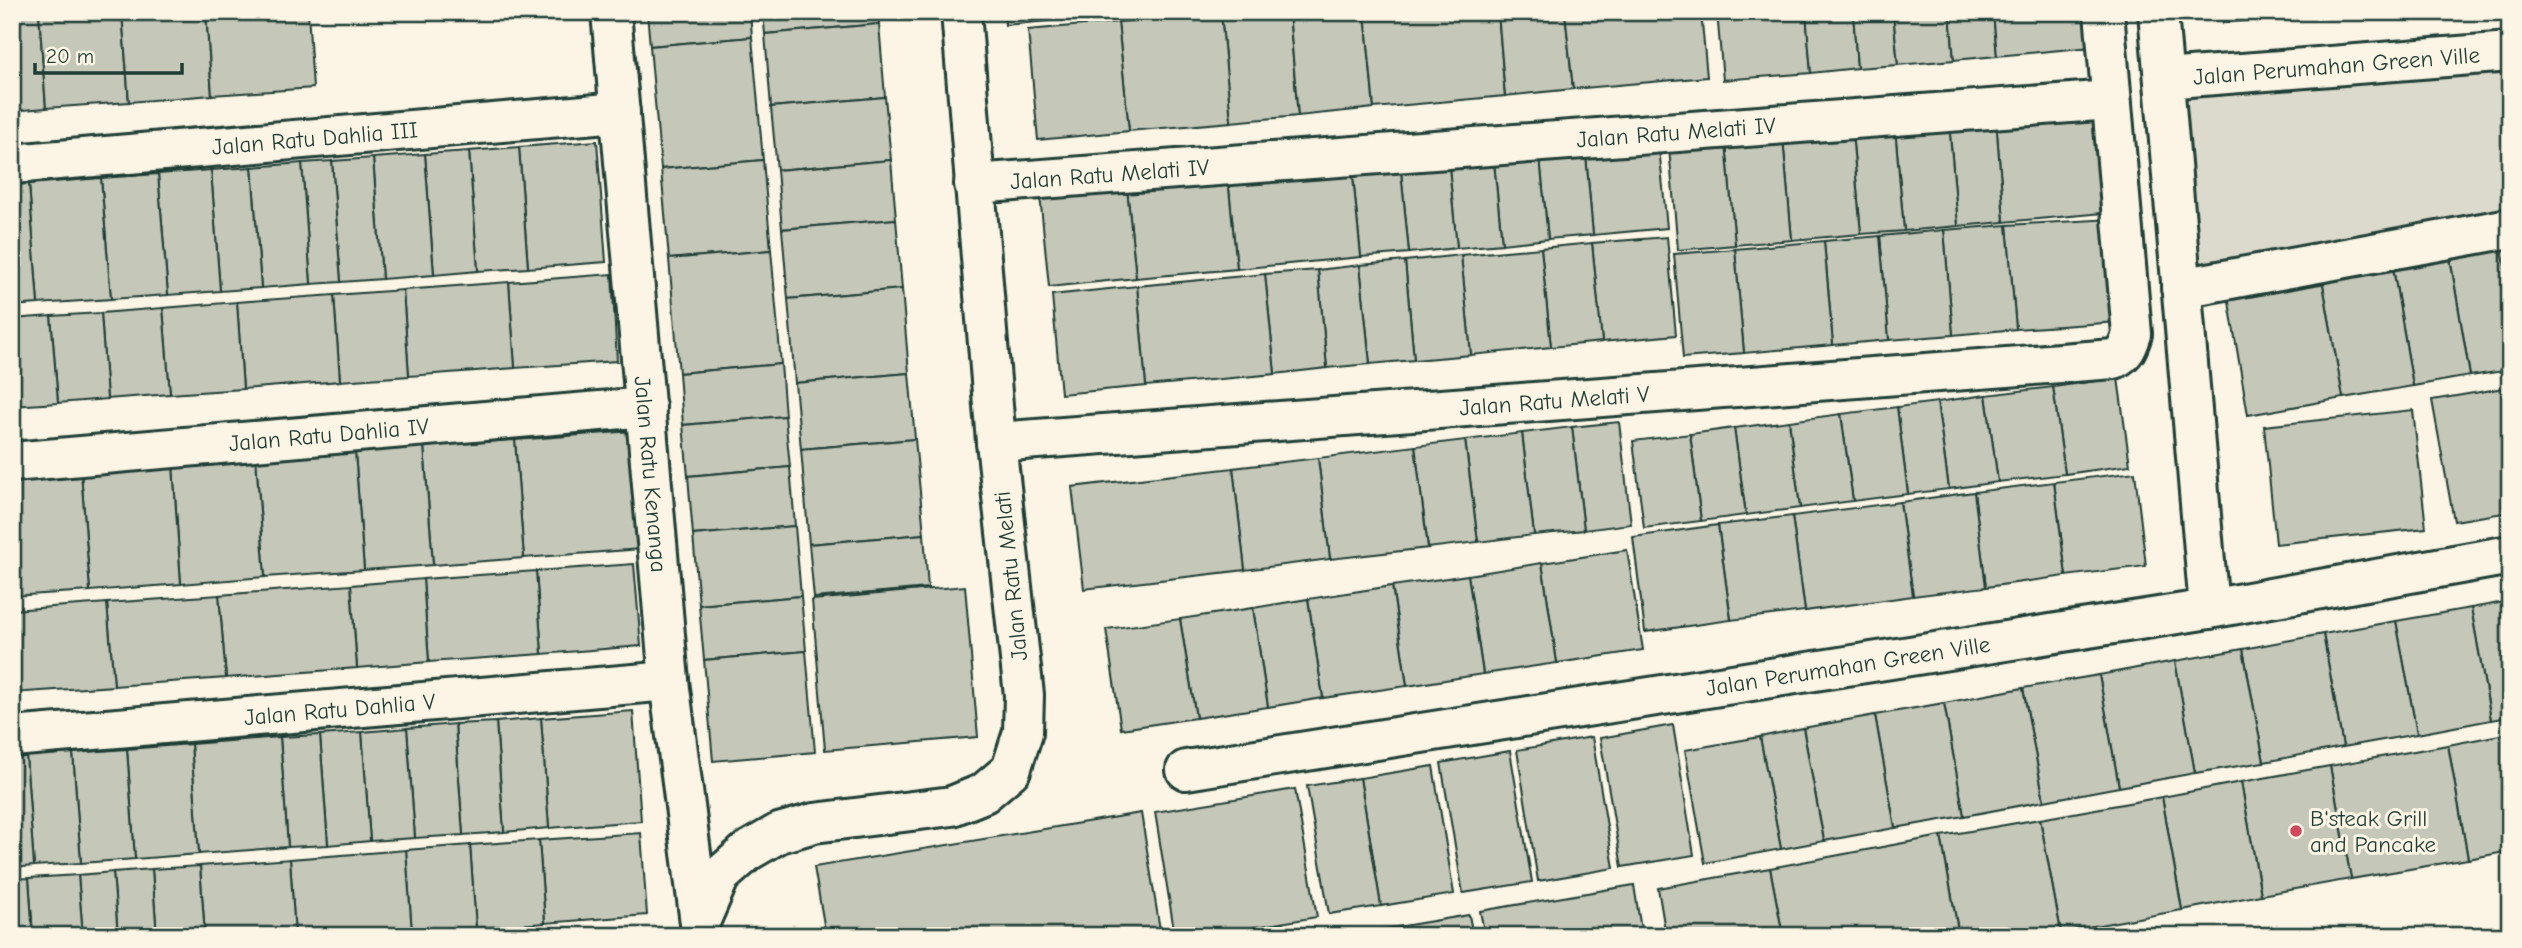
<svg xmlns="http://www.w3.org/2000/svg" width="2522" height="948" font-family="'Comic Neue',sans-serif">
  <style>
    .green { fill: #dcdacc; stroke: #7e8c80; stroke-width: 2 }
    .building { fill: #c5c7b9; stroke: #1f3d34; stroke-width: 2 }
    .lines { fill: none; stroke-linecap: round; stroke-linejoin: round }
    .minor-casing { stroke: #1f3d34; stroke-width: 44 }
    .minor { stroke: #fcf5e5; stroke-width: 38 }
    .poi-dot { fill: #d1495b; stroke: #fcf5e5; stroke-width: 2.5 }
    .labels { text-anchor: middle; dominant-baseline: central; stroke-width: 6; stroke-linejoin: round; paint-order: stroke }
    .street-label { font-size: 23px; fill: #1f3d34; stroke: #fcf5e5 }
    .poi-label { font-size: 23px; fill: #1f3d34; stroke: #fcf5e5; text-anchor: start }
  </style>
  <rect width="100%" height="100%" fill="#fcf5e5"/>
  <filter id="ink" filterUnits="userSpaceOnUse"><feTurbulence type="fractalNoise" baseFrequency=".0143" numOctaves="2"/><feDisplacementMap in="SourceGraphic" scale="14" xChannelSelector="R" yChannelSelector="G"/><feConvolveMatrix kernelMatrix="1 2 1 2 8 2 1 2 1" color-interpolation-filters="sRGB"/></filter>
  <g filter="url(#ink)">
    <!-- green -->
    <polygon class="green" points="2510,56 2510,217 2199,270 2184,83"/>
    <!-- building -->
    <g class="building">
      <polygon points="12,12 39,12 46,108 12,111"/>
      <polygon points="39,12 122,12 129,102 46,108"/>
      <polygon points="122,12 206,12 212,95 129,102"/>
      <polygon points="206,12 308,12 313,88 212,95"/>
      <polygon points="647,12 750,12 752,37 650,46"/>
      <polygon points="763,12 878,12 879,24 765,34"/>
      <polygon points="1004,12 1110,12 1110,15 1005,25"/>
      <polygon points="1289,12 1298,116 1231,122 1221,13"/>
      <polygon points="1289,12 1365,12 1374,108 1298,116"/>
      <polygon points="1365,12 1498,12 1505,96 1374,108"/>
      <polygon points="1498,12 1565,12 1573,89 1505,96"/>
      <polygon points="1565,12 1701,12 1707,77 1573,89"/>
      <polygon points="1717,12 1806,12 1811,73 1723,80"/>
      <polygon points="1806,12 1853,12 1857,68 1811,73"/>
      <polygon points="1853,12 1893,12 1898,65 1857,68"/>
      <polygon points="1893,12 1950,12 1954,60 1898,65"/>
      <polygon points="1950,12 1993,12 1997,56 1954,60"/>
      <polygon points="1993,12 2099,12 2102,46 1997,56"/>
      <polygon points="2222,12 2271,12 2272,18 2223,23"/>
      <polygon points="2271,12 2332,12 2333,13 2272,18"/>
      <polygon points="1221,13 1231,122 1129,131 1118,22"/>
      <polygon points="1118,22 1129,131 1038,140 1028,30"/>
      <polygon points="879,24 885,97 771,107 765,34"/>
      <polygon points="752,37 763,160 661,169 650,46"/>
      <polygon points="885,97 891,160 777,170 771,107"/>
      <polygon points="2106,111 2114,212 2004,222 1996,119"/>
      <polygon points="1996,119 2004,222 1958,226 1949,123"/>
      <polygon points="1949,123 1958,226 1904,231 1895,128"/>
      <polygon points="1895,128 1904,231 1861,234 1852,132"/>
      <polygon points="1852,132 1861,234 1792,240 1783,138"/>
      <polygon points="1658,137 1667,228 1593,235 1585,144"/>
      <polygon points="1783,138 1792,240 1735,245 1726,143"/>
      <polygon points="597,141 606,262 528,268 519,147"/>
      <polygon points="1726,143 1735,245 1678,250 1669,148"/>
      <polygon points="1585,144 1593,235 1548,239 1539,148"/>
      <polygon points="519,147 528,268 478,271 469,151"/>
      <polygon points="1539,148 1548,239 1502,244 1493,152"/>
      <polygon points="469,151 478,271 434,275 425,154"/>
      <polygon points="1493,152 1502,244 1457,248 1448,157"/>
      <polygon points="425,154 434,275 382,279 373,158"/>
      <polygon points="1448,157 1457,248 1409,253 1400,161"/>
      <polygon points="373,158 382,279 341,282 332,161"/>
      <polygon points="763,160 771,250 669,259 661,169"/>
      <polygon points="891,160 896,219 782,229 777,170"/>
      <polygon points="332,161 341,282 311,284 302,163"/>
      <polygon points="1400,161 1409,253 1361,257 1352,166"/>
      <polygon points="302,163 311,284 261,288 252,167"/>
      <polygon points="1352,166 1361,257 1237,269 1228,178"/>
      <polygon points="252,167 261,288 220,291 211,170"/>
      <polygon points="211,170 220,291 168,295 158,174"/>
      <polygon points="158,174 168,295 111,299 101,178"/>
      <polygon points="101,178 111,299 38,304 29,184"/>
      <polygon points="1228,178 1237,269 1136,278 1127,188"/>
      <polygon points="29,184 38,304 12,306 12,185"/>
      <polygon points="1127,188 1136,278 1049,287 1040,195"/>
      <polygon points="896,219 902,289 788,299 782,229"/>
      <polygon points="2113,219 2118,322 2016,329 2007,225"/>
      <polygon points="2007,225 2016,329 1953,335 1944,230"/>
      <polygon points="1944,230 1953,335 1889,340 1880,236"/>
      <polygon points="1880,236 1889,340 1833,345 1824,241"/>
      <polygon points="1667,237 1676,335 1602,342 1592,243"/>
      <polygon points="1824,241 1833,345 1744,353 1735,249"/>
      <polygon points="1592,243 1602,342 1551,347 1541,248"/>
      <polygon points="1541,248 1551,347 1471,355 1461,255"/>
      <polygon points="2510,248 2510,297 2502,249"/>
      <polygon points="1735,249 1744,353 1683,358 1674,254"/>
      <polygon points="2502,249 2510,297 2510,370 2470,376 2450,258"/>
      <polygon points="771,250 781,364 679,373 669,259"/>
      <polygon points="1461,255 1471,355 1414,360 1405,261"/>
      <polygon points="2450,258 2470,376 2413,386 2393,268"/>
      <polygon points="1405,261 1414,360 1370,364 1360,265"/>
      <polygon points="1360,265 1370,364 1327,368 1318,270"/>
      <polygon points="2393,268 2413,386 2343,398 2322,279"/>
      <polygon points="1318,270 1327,368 1275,374 1265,274"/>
      <polygon points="612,274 617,361 515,368 509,282"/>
      <polygon points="1265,274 1275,374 1146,386 1137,286"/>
      <polygon points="2322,279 2343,398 2248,415 2228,296"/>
      <polygon points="509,282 515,368 409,376 403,290"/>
      <polygon points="1137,286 1146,386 1061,394 1052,295"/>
      <polygon points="902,289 909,373 795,383 788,299"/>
      <polygon points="403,290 409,376 340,381 334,295"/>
      <polygon points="334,295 340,381 243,389 237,302"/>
      <polygon points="237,302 243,389 170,394 163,308"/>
      <polygon points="163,308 170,394 107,399 101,313"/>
      <polygon points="101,313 107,399 58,403 51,316"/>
      <polygon points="51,316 58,403 12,406 12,319"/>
      <polygon points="781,364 785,416 683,425 679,373"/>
      <polygon points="909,373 915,439 801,449 795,383"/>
      <polygon points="2118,378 2130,465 2065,474 2053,387"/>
      <polygon points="2053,387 2065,474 1998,482 1986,395"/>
      <polygon points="2510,387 2510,512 2454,521 2432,400"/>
      <polygon points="1986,395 1998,482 1949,489 1937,402"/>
      <polygon points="1937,402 1949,489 1908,494 1897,407"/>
      <polygon points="1897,407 1908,494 1853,501 1841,414"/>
      <polygon points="2413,410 2426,528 2276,544 2264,426"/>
      <polygon points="1841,414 1853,501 1800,508 1789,421"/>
      <polygon points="785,416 790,467 688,476 683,425"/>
      <polygon points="1789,421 1800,508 1746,515 1734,428"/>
      <polygon points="1619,422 1631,524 1584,530 1572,427"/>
      <polygon points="1572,427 1584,530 1534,535 1522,433"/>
      <polygon points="1734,428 1746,515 1701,521 1690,434"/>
      <polygon points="633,431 641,549 524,558 515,440"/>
      <polygon points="1522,433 1534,535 1478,542 1465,440"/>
      <polygon points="1690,434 1701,521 1644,528 1633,441"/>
      <polygon points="915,439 924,534 809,544 801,449"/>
      <polygon points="515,440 524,558 433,565 424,446"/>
      <polygon points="1465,440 1478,542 1428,548 1415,446"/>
      <polygon points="424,446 433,565 364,570 355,452"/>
      <polygon points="1415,446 1428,548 1330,559 1318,458"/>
      <polygon points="355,452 364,570 265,577 256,459"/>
      <polygon points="1318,458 1330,559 1245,570 1233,468"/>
      <polygon points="256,459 265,577 181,584 173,465"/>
      <polygon points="173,465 181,584 90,591 81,472"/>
      <polygon points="790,467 795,526 693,535 688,476"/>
      <polygon points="1233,468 1245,570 1084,589 1072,487"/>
      <polygon points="81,472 90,591 12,596 12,477"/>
      <polygon points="2135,472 2146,566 2066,576 2054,482"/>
      <polygon points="2054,482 2066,576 1986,587 1974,492"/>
      <polygon points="1974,492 1986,587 1913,596 1900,502"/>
      <polygon points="1900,502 1913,596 1805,611 1792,516"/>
      <polygon points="1792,516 1805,611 1731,620 1718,525"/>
      <polygon points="1718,525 1731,620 1645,632 1633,537"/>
      <polygon points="795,526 801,596 699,605 693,535"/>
      <polygon points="924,534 928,588 814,598 809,544"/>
      <polygon points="1627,550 1643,650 1557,663 1542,563"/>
      <polygon points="1542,563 1557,663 1483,674 1468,575"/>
      <polygon points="634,564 641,646 542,654 536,571"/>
      <polygon points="536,571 542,654 429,662 423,579"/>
      <polygon points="1468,575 1483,674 1407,686 1392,586"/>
      <polygon points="423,579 429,662 357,668 351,585"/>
      <polygon points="351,585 357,668 226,678 219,595"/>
      <polygon points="965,586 978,737 825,750 812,600"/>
      <polygon points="1392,586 1407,686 1323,698 1308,599"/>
      <polygon points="219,595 226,678 114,686 107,603"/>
      <polygon points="801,596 806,651 704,660 699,605"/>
      <polygon points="1308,599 1323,698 1268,707 1253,608"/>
      <polygon points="2510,601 2510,717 2491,720 2471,608"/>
      <polygon points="107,603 114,686 12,693 12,610"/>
      <polygon points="1253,608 1268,707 1196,718 1180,619"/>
      <polygon points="2471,608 2491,720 2417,734 2396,621"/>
      <polygon points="1180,619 1196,718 1121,729 1106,629"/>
      <polygon points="2396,621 2417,734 2343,747 2323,634"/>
      <polygon points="2323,634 2343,747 2264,762 2243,649"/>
      <polygon points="2243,649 2264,762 2195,773 2175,661"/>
      <polygon points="806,651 815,752 713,761 704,660"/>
      <polygon points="2175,661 2195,773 2119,787 2099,675"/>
      <polygon points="2099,675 2119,787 2044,801 2023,688"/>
      <polygon points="2023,688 2044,801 1964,816 1944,703"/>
      <polygon points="1944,703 1964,816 1895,828 1875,715"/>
      <polygon points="633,711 641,821 549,828 541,718"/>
      <polygon points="1875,715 1895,828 1824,841 1803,728"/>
      <polygon points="541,718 549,828 504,832 496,722"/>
      <polygon points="496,722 504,832 463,835 455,724"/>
      <polygon points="455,724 463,835 415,838 407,728"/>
      <polygon points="1673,725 1694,855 1622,867 1600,738"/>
      <polygon points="407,728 415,838 370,841 362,732"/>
      <polygon points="1803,728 1824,841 1781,849 1760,737"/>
      <polygon points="362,732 370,841 328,845 320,735"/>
      <polygon points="2510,733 2510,851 2468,859 2448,745"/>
      <polygon points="320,735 328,845 288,847 280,737"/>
      <polygon points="280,737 288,847 199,854 191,744"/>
      <polygon points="1592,737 1614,868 1538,881 1517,750"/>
      <polygon points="1760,737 1781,849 1705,863 1685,750"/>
      <polygon points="191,744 199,854 135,859 127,749"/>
      <polygon points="2448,745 2468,859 2351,879 2330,766"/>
      <polygon points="127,749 135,859 81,863 73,753"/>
      <polygon points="1510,751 1532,882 1463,893 1441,763"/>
      <polygon points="73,753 81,863 34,866 26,756"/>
      <polygon points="26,756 34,866 12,868 12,757"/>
      <polygon points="1433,766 1454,894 1381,906 1360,778"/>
      <polygon points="2330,766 2351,879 2261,895 2241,782"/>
      <polygon points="1360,778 1381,906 1329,914 1307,786"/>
      <polygon points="2241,782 2261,895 2182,910 2162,797"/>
      <polygon points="1295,789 1317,917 1201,936 1175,936 1155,812"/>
      <polygon points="2162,797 2182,910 2061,932 2040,819"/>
      <polygon points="1141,813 1161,936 826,936 814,867"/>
      <polygon points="2040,819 2061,932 2039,936 1959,936 1941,836"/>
      <polygon points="641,833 647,915 545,923 539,840"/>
      <polygon points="1941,836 1959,936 1783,936 1770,868"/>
      <polygon points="539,840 545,923 476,928 470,845"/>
      <polygon points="470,845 476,928 412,933 406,850"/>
      <polygon points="406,850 412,933 370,936 295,936 290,859"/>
      <polygon points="290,859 295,936 205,936 200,866"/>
      <polygon points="200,866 205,936 157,936 152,869"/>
      <polygon points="1770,868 1783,936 1666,936 1658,888"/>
      <polygon points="152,869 157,936 118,936 113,872"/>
      <polygon points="113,872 118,936 83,936 78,875"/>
      <polygon points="78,875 83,936 33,936 29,878"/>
      <polygon points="29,878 33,936 12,936 12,879"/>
      <polygon points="1634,885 1642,936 1485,936 1480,911"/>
      <polygon points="1469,915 1473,936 1344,936"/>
    </g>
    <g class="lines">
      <!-- minor casing -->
      <g class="minor-casing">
        <g id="minor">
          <path id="s1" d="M 611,12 L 669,681 L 700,923"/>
          <polyline points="2158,12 2209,609"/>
          <path id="s2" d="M 2164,79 L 2510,52"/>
          <path id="s3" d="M 12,164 L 620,112"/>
          <path id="s4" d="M 974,184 L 2111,100"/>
          <polyline points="2181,288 2510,228"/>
          <path id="s5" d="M 996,442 L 2114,359 C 2126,353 2128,346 2132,334 L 2104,12"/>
          <path id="s6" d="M 12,462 L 646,407"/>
          <path id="s7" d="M 12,737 L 669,681"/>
          <path id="s8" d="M 1186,770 L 2209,609 L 2510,555"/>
          <polyline points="700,922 720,876 748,851 779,833 814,823 952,806 984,793 1011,770 1023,732 1024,695 996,442 961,12"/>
        </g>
      </g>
      <!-- minor -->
      <use href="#minor" class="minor"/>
    </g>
  </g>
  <!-- markers -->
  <circle class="poi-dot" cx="2296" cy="831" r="7"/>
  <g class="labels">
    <!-- street labels -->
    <g class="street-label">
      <text stroke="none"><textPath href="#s2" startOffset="173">Jalan Perumahan Green Ville</textPath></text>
      <text stroke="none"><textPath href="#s4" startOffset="704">Jalan Ratu Melati IV</textPath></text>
      <text stroke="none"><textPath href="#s3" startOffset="304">Jalan Ratu Dahlia III</textPath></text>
      <text stroke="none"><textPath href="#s4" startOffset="136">Jalan Ratu Melati IV</textPath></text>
      <text stroke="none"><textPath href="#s5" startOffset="560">Jalan Ratu Melati V</textPath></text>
      <text stroke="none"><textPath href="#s6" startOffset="318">Jalan Ratu Dahlia IV</textPath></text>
      <text stroke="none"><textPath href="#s1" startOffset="464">Jalan Ratu Kenanga</textPath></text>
      <text transform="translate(1011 576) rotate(-96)">Jalan Ratu Melati</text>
      <text stroke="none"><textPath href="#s8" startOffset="670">Jalan Perumahan Green Ville</textPath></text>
      <text stroke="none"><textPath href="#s7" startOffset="329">Jalan Ratu Dahlia V</textPath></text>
    </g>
    <!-- poi labels -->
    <g class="poi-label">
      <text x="2310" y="818">B'steak Grill<tspan x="2310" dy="26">and Pancake</tspan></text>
    </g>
  </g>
  <!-- margin -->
  <rect width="2522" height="948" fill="none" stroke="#fcf5e5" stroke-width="42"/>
  <rect x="21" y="21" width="2480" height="906" fill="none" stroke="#1f3d34" stroke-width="2.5" filter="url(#ink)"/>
  <!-- scale -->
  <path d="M35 63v10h147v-10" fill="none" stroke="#1f3d34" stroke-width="3.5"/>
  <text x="46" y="63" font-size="21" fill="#1f3d34" stroke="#fcf5e5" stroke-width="5" paint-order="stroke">20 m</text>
</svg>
